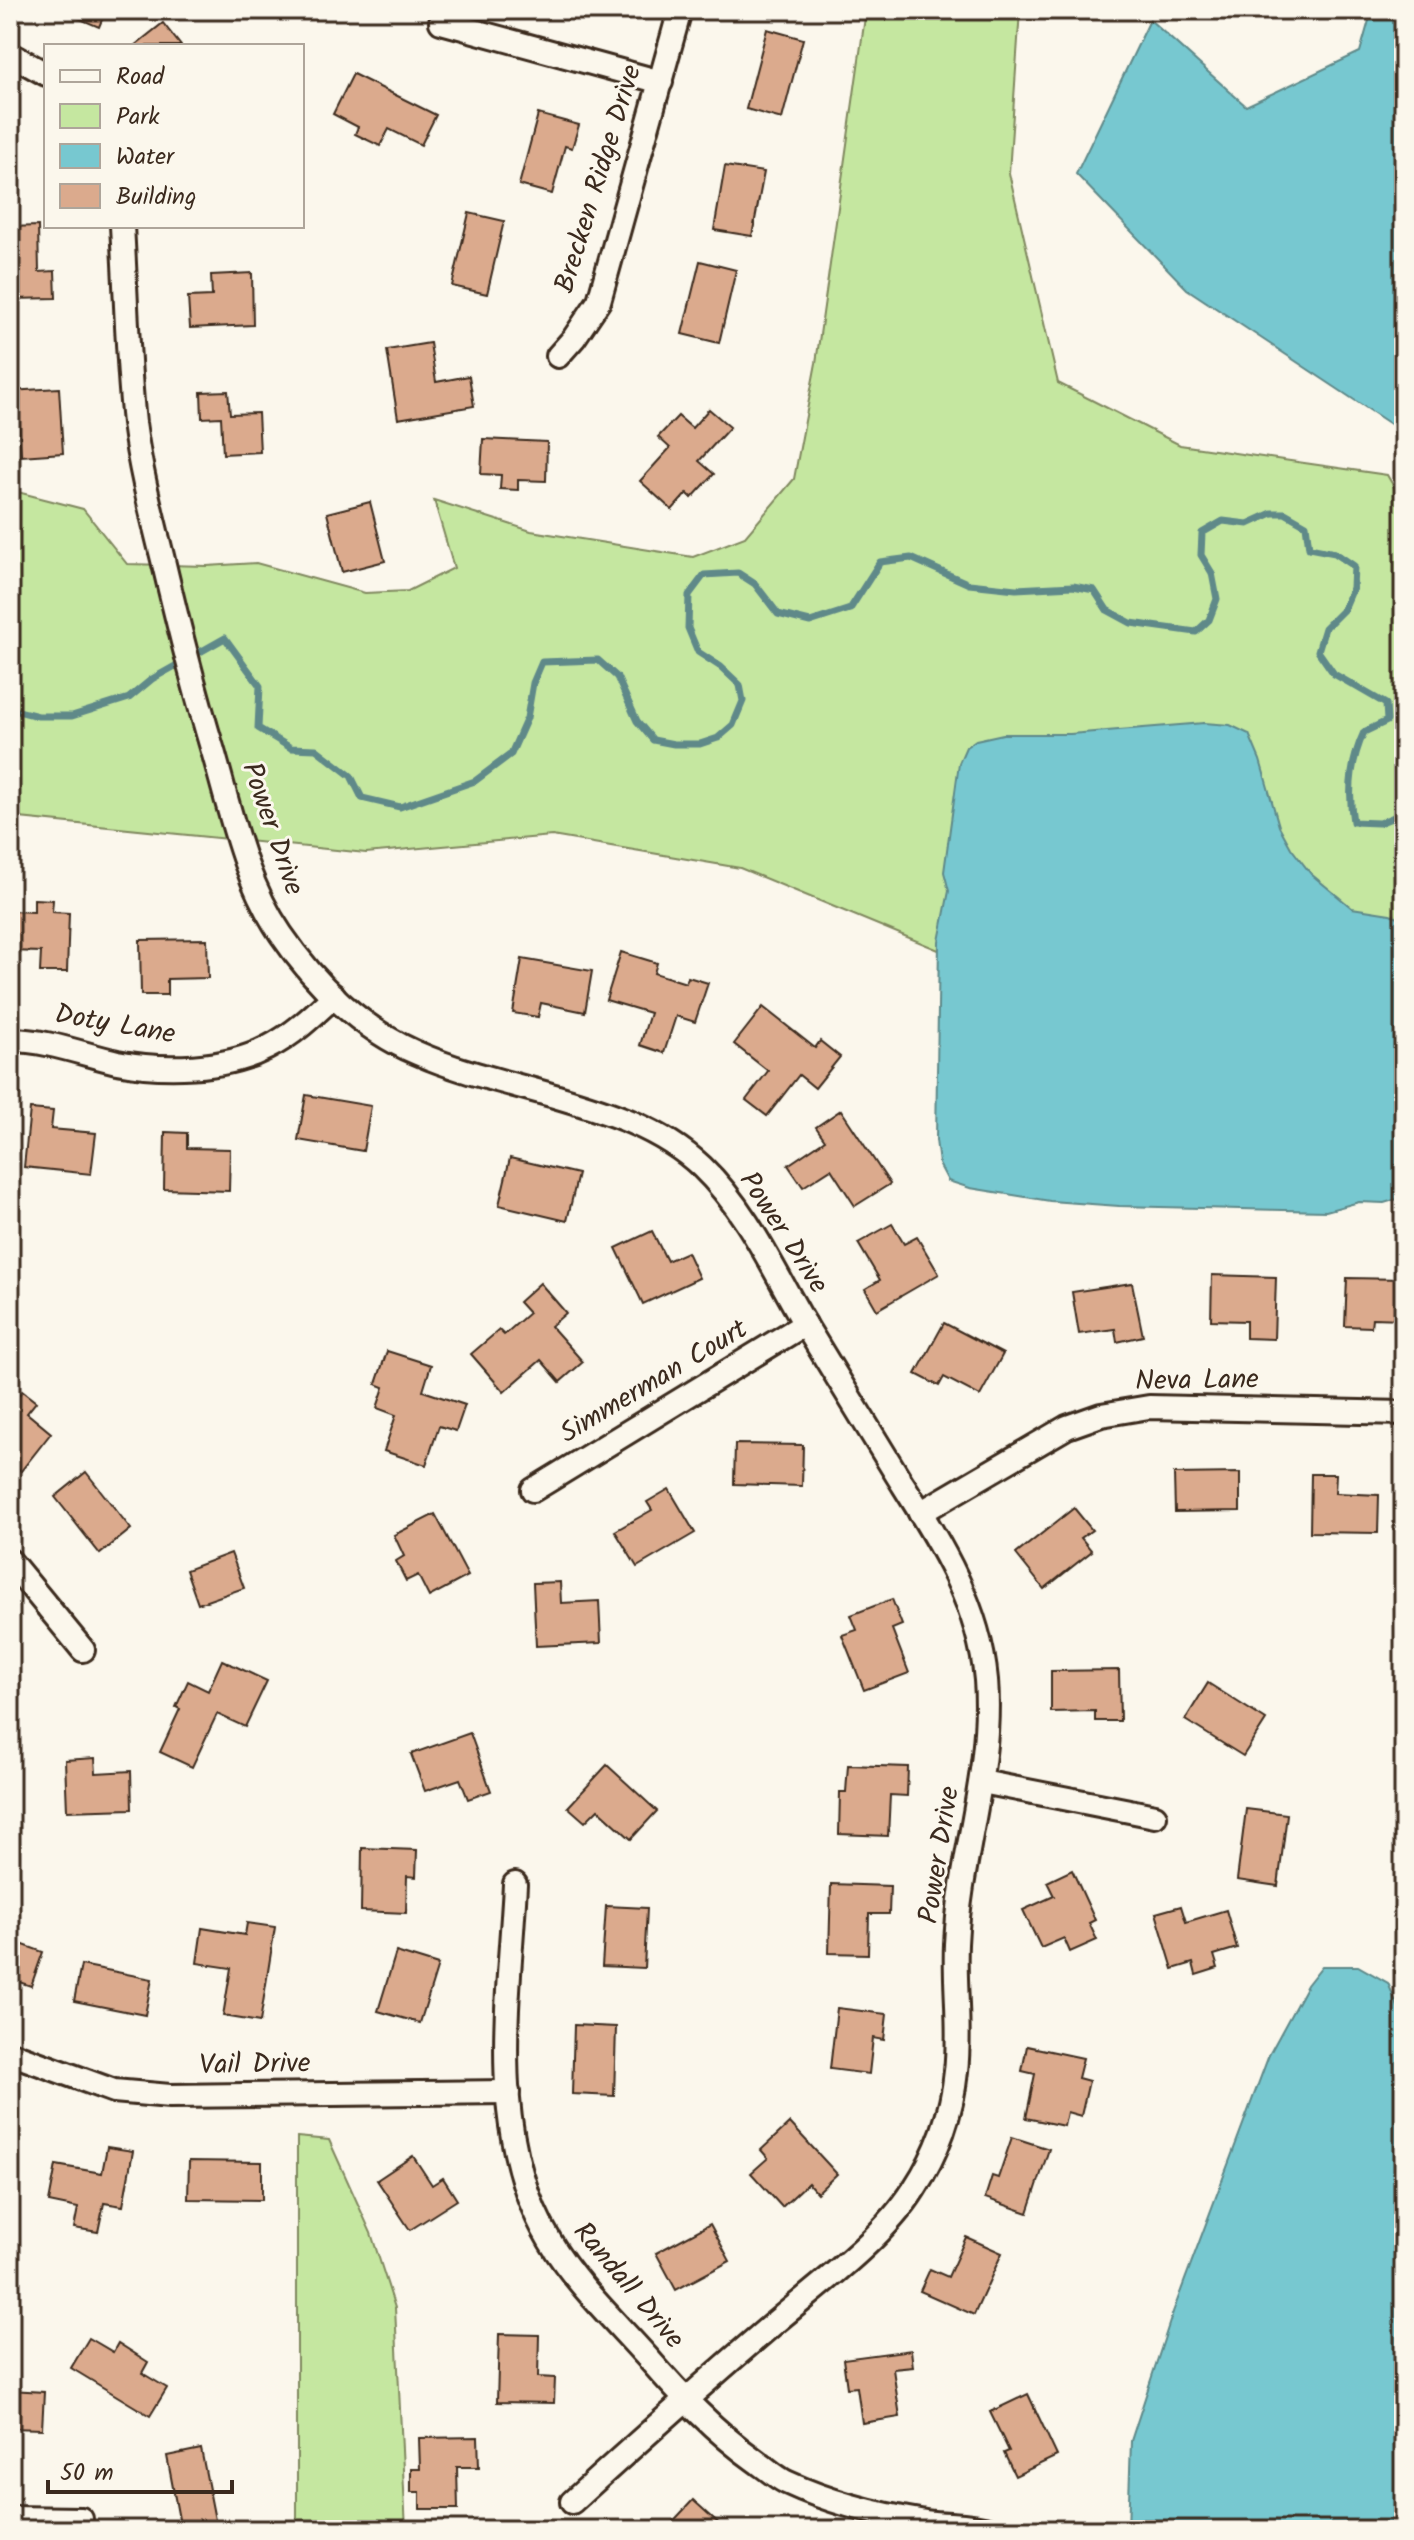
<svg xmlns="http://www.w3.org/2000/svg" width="1414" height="2540" font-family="Kalam,sans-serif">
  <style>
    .green { fill: #c5e7a0; stroke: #80885f; stroke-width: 2 }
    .water { fill: #77c8d0; stroke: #5f8989; stroke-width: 2 }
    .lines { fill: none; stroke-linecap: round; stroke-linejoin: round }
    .stream { stroke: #5f8989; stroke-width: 7 }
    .building { fill: #dbaa8d; stroke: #3b2a1e; stroke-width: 2 }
    .minor-casing { stroke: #3b2a1e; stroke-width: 28 }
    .minor { stroke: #fbf7ec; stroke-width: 22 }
    .labels { text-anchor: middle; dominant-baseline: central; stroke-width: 6; stroke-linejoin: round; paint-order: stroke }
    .street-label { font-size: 28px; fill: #3b2a1e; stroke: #fbf7ec }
  </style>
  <rect width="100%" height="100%" fill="#fbf7ec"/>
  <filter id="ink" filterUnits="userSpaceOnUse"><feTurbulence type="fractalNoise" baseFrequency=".0125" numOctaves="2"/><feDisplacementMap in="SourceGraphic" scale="16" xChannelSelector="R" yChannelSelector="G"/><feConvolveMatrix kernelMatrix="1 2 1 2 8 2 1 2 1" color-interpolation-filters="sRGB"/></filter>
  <g filter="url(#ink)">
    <!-- green -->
    <g class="green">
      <polygon points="866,10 1020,10 1009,173 1058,383 1180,445 1387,475 1404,504 1404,1032 1016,982 740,868 552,836 366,853 10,817 10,490 83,509 127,564 207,566 256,563 365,593 408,591 454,568 434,500 531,531 693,557 745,537 794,479 816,363"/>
      <polygon points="297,2137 329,2140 371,2233 395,2308 406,2530 297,2530"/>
    </g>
    <!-- water -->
    <g class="water">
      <polygon points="1372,10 1404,10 1404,433 1187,289 1076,174 1150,20 1246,106 1360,52"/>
      <polygon points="1204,723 1230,725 1249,734 1260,760 1279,826 1291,848 1311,874 1352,908 1390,914 1404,919 1404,1197 1384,1203 1359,1202 1326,1211 1119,1206 1050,1201 970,1188 948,1181 939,1164 936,1140 939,941 949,891 944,872 959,763 966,747 976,740 1003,734 1070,734"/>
      <polygon points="1322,1966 1358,1966 1388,1983 1404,2021 1404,2530 1128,2530 1131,2441 1173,2312 1269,2055 1307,1985"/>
    </g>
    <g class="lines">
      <!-- stream -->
      <path class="stream" d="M 10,709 L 38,716 L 72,716 L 129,698 L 152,679 L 225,638 L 260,686 L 258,728 L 291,748 L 316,749 L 351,776 L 362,798 L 400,807 L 475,781 L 511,754 L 527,718 L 533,683 L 542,662 L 598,660 L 617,677 L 637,721 L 653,740 L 674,744 L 700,744 L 718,738 L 733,725 L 743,701 L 740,685 L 721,667 L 698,652 L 688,628 L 689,595 L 704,575 L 738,573 L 755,584 L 778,614 L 810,622 L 850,609 L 880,562 L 911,558 L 969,584 L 1016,589 L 1073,586 L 1094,590 L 1107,610 L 1131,623 L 1196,632 L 1209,620 L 1217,599 L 1212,573 L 1201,555 L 1202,533 L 1223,521 L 1248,524 L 1272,513 L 1285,513 L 1306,525 L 1309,548 L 1335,553 L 1354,566 L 1353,588 L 1344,609 L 1325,628 L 1318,651 L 1334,674 L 1386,704 L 1387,721 L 1364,732 C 1351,760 1348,792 1353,822 L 1379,823 L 1394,817 L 1404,817"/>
    </g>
    <!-- building -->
    <g class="building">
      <polygon points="75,10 106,10 99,27 73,16"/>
      <polygon points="163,23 181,46 134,46"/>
      <polygon points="767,29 803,39 782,119 746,109"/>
      <polygon points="353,74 436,115 421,145 389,129 380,146 355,134 358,127 333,114"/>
      <polygon points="538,114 579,125 572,148 565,146 552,194 519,185"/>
      <polygon points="725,166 764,172 752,236 714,230"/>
      <polygon points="469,213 504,221 487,294 452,286"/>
      <polygon points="38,226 39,272 55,271 56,298 12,299 10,286 10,227"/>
      <polygon points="700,261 736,270 719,343 682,334"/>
      <polygon points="252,273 253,325 190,328 188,297 212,296 211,275"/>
      <polygon points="430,343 436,382 469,376 474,406 398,419 387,350"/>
      <polygon points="59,388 63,453 21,456 18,416 10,416 10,391"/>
      <polygon points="228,391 230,414 258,413 260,452 223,454 221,417 202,418 201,392"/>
      <polygon points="709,409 730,427 699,461 714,474 692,498 687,493 672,510 640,481 670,448 658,437 678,416 692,428"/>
      <polygon points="483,439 547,442 546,481 518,480 518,490 500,489 501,475 481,474"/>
      <polygon points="370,502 385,561 342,572 327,513"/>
      <polygon points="34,899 53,900 52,912 69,913 67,972 40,972 41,952 10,951 10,911 34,912"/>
      <polygon points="207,939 208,978 167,979 167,995 141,995 140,940"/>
      <polygon points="621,952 657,963 654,973 686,983 688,977 708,983 695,1022 676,1016 664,1053 640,1045 650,1013 606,1000"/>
      <polygon points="522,959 592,971 585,1012 541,1003 538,1017 513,1013"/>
      <polygon points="763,1007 815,1048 820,1041 840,1057 815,1088 799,1075 767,1116 746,1100 768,1071 734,1044"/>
      <polygon points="306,1095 371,1106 363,1151 298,1140"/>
      <polygon points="30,1109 53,1111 51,1129 96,1133 91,1174 24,1167"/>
      <polygon points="841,1110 890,1184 855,1206 831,1169 803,1187 788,1165 825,1140 816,1127"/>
      <polygon points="165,1132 187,1133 187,1148 230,1149 229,1191 164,1189"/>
      <polygon points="510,1158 578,1174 567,1221 499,1205"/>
      <polygon points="892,1224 904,1244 917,1237 939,1274 877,1310 865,1289 880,1280 858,1243"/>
      <polygon points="652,1231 667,1261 687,1252 699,1278 643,1304 616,1248"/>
      <polygon points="1212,1275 1276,1277 1274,1339 1246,1338 1246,1321 1211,1320"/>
      <polygon points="1347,1278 1404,1279 1404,1319 1372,1318 1371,1327 1345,1326"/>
      <polygon points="540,1283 566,1313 551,1326 583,1362 560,1382 541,1360 504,1392 471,1354 499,1330 504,1335 529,1313 519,1302"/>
      <polygon points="1132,1283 1143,1336 1117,1342 1115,1329 1079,1334 1072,1292"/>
      <polygon points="944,1323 1003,1354 980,1396 944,1377 939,1386 916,1374"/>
      <polygon points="387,1351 431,1365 423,1391 465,1405 456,1431 439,1426 426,1465 384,1451 396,1415 377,1408 384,1387 376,1384"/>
      <polygon points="22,1391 36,1402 27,1413 51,1433 21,1471 10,1462 10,1401 13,1403"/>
      <polygon points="735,1444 803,1445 802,1486 734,1484"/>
      <polygon points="86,1472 131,1529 100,1554 55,1497"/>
      <polygon points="1240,1473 1240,1511 1175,1512 1174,1474"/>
      <polygon points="1311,1474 1336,1474 1335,1493 1379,1495 1378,1533 1310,1532"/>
      <polygon points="669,1489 695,1533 637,1567 615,1531 652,1510 647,1502"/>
      <polygon points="1074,1508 1092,1530 1081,1538 1092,1551 1044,1589 1016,1554"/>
      <polygon points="435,1514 468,1576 429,1597 418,1575 406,1581 396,1561 404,1556 394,1535"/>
      <polygon points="231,1553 244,1588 198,1604 186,1570"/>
      <polygon points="560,1582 561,1603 599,1601 601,1643 536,1646 533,1583"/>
      <polygon points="892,1599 902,1625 892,1629 909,1673 864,1690 842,1635 857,1630 851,1615"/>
      <polygon points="222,1660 267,1681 245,1727 217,1714 192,1767 160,1752 180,1709 176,1707 188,1681 208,1691"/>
      <polygon points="1119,1670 1120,1721 1095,1721 1095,1711 1051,1712 1051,1671"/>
      <polygon points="1208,1683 1266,1720 1243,1756 1185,1720"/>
      <polygon points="470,1733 491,1791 468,1799 460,1779 425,1791 411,1754"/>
      <polygon points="95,1758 96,1773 131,1771 132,1809 67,1811 65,1760"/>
      <polygon points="607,1765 657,1811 631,1839 598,1809 585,1822 568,1807"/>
      <polygon points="848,1765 908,1767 907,1796 890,1795 888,1836 839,1834 840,1792 846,1792"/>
      <polygon points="1246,1809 1287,1814 1278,1886 1237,1880"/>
      <polygon points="362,1848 417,1850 416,1877 407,1876 406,1913 361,1911"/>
      <polygon points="1072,1870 1095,1920 1089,1923 1097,1940 1070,1952 1064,1938 1041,1948 1023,1910 1054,1896 1047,1882"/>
      <polygon points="831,1884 890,1886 889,1914 869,1914 868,1954 829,1953"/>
      <polygon points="606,1906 647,1908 644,1968 602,1966"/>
      <polygon points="1181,1906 1186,1922 1226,1910 1237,1948 1214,1955 1218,1968 1196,1975 1193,1963 1173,1969 1156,1913"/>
      <polygon points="247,1923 275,1927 260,2022 223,2016 231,1968 197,1963 202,1928 245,1935"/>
      <polygon points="10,1940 43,1952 31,1986 10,1979"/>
      <polygon points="396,1952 438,1965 420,2023 378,2011"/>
      <polygon points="81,1965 152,1979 145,2015 74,2001"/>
      <polygon points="837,2008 887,2014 884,2040 873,2038 869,2074 830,2069"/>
      <polygon points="574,2025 616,2027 614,2096 572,2094"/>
      <polygon points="1027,2046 1083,2058 1078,2078 1089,2081 1081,2116 1067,2112 1064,2126 1026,2118 1035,2074 1022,2071"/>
      <polygon points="790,2123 837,2174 817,2193 808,2183 782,2207 751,2173 768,2158 761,2150"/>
      <polygon points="1012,2137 1049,2149 1028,2213 985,2198 992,2176 998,2178"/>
      <polygon points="107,2147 133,2151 123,2206 104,2203 98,2232 74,2228 78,2208 49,2202 56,2165 102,2173"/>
      <polygon points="413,2156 432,2185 443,2178 457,2200 410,2230 377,2180"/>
      <polygon points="189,2161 262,2162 262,2200 188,2199"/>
      <polygon points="710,2224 730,2261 676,2290 656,2253"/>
      <polygon points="966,2237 1002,2253 974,2315 920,2291 930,2269 948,2277"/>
      <polygon points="499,2334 539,2335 538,2377 555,2378 554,2403 497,2402"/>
      <polygon points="89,2338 113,2352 118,2343 148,2362 142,2373 167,2388 150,2416 71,2368"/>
      <polygon points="911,2350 913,2367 893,2369 900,2417 862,2423 857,2387 847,2388 843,2359"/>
      <polygon points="10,2390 44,2392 42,2429 10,2428"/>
      <polygon points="1028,2394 1057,2456 1015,2476 1004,2453 1009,2451 990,2412"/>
      <polygon points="478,2437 479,2467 457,2467 458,2509 420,2509 420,2492 411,2492 411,2469 420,2469 419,2438"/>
      <polygon points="201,2449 216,2525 181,2530 167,2456"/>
      <polygon points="693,2500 724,2528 723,2530 665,2530"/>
    </g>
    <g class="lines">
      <!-- minor casing -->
      <g class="minor-casing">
        <g id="minor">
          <polyline points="441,22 661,82"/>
          <polyline points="10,54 46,74"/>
          <path d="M 122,226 C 126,291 127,358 134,423 C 140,469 152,515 163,560 C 178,624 194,688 213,751 C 231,813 244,880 281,934 C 315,984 361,1029 417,1053 C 460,1072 506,1082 551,1095 C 605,1111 660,1127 702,1167 C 749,1212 776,1276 809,1331 C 838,1379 868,1427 897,1475 C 937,1539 979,1602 986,1680 C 993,1770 960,1855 956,1944 C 954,1986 961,2029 956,2071 C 952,2113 937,2154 914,2189 C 882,2240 818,2286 772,2325 C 704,2383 638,2442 572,2502"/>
          <polyline points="558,356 574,338 599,301 680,10"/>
          <path d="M 10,1040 C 47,1040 82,1054 117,1062 C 163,1071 225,1070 267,1048 C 293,1035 313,1016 334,996"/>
          <polyline points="533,1490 805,1324"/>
          <polyline points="920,1513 1067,1427 1101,1415 1149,1407 1404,1413"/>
          <polyline points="10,1561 83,1650"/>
          <polyline points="982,1782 1155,1816"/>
          <path d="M 515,1884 C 509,2002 486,2134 550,2241 C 575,2283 614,2320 647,2357 C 680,2395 715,2432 756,2461 C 766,2468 776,2477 786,2482 C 829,2502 880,2515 926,2522 C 949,2525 970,2523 992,2530"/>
          <polyline points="10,2053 114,2091 170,2096 508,2092"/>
          <polyline points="10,2518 81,2519"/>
        </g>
      </g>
      <!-- minor -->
      <use href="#minor" class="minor"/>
    </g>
  </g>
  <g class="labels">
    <!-- street labels -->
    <g class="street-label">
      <text transform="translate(599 179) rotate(-73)">Brecken Ridge Drive</text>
      <text transform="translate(272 829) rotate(71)">Power Drive</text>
      <text transform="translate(115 1025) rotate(10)">Doty Lane</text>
      <text transform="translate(783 1233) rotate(57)">Power Drive</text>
      <text transform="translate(1197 1381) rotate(-1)">Neva Lane</text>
      <text transform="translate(654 1382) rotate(-31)">Simmerman Court</text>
      <text transform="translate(940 1855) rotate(-81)">Power Drive</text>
      <text transform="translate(255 2065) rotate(-1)">Vail Drive</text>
      <text transform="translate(628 2286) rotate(50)">Randall Drive</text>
    </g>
  </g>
  <!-- margin -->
  <rect width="1414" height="2540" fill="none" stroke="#fbf7ec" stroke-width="40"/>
  <rect x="20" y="20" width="1374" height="2500" fill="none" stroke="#3b2a1e" stroke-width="3" filter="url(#ink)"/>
  <!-- legend -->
  <rect x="44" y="44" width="260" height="184" fill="#fbf7ec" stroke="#aea59a" stroke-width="2"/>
  <rect x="60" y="70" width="40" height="12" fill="#fbf7ec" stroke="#aea59a" stroke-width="2"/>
  <text x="116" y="84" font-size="24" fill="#3b2a1e">Road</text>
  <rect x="60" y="104" width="40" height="24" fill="#c5e7a0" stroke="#aea59a" stroke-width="2"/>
  <text x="116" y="124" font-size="24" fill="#3b2a1e">Park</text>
  <rect x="60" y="144" width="40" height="24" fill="#77c8d0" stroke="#aea59a" stroke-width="2"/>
  <text x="116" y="164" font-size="24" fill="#3b2a1e">Water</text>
  <rect x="60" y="184" width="40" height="24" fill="#dbaa8d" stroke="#aea59a" stroke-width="2"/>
  <text x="116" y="204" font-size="24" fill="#3b2a1e">Building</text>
  <!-- scale -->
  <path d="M48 2480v12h184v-12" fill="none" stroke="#3b2a1e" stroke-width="4"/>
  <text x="60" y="2480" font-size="24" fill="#3b2a1e" stroke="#fbf7ec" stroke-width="6" paint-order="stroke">50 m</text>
</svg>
